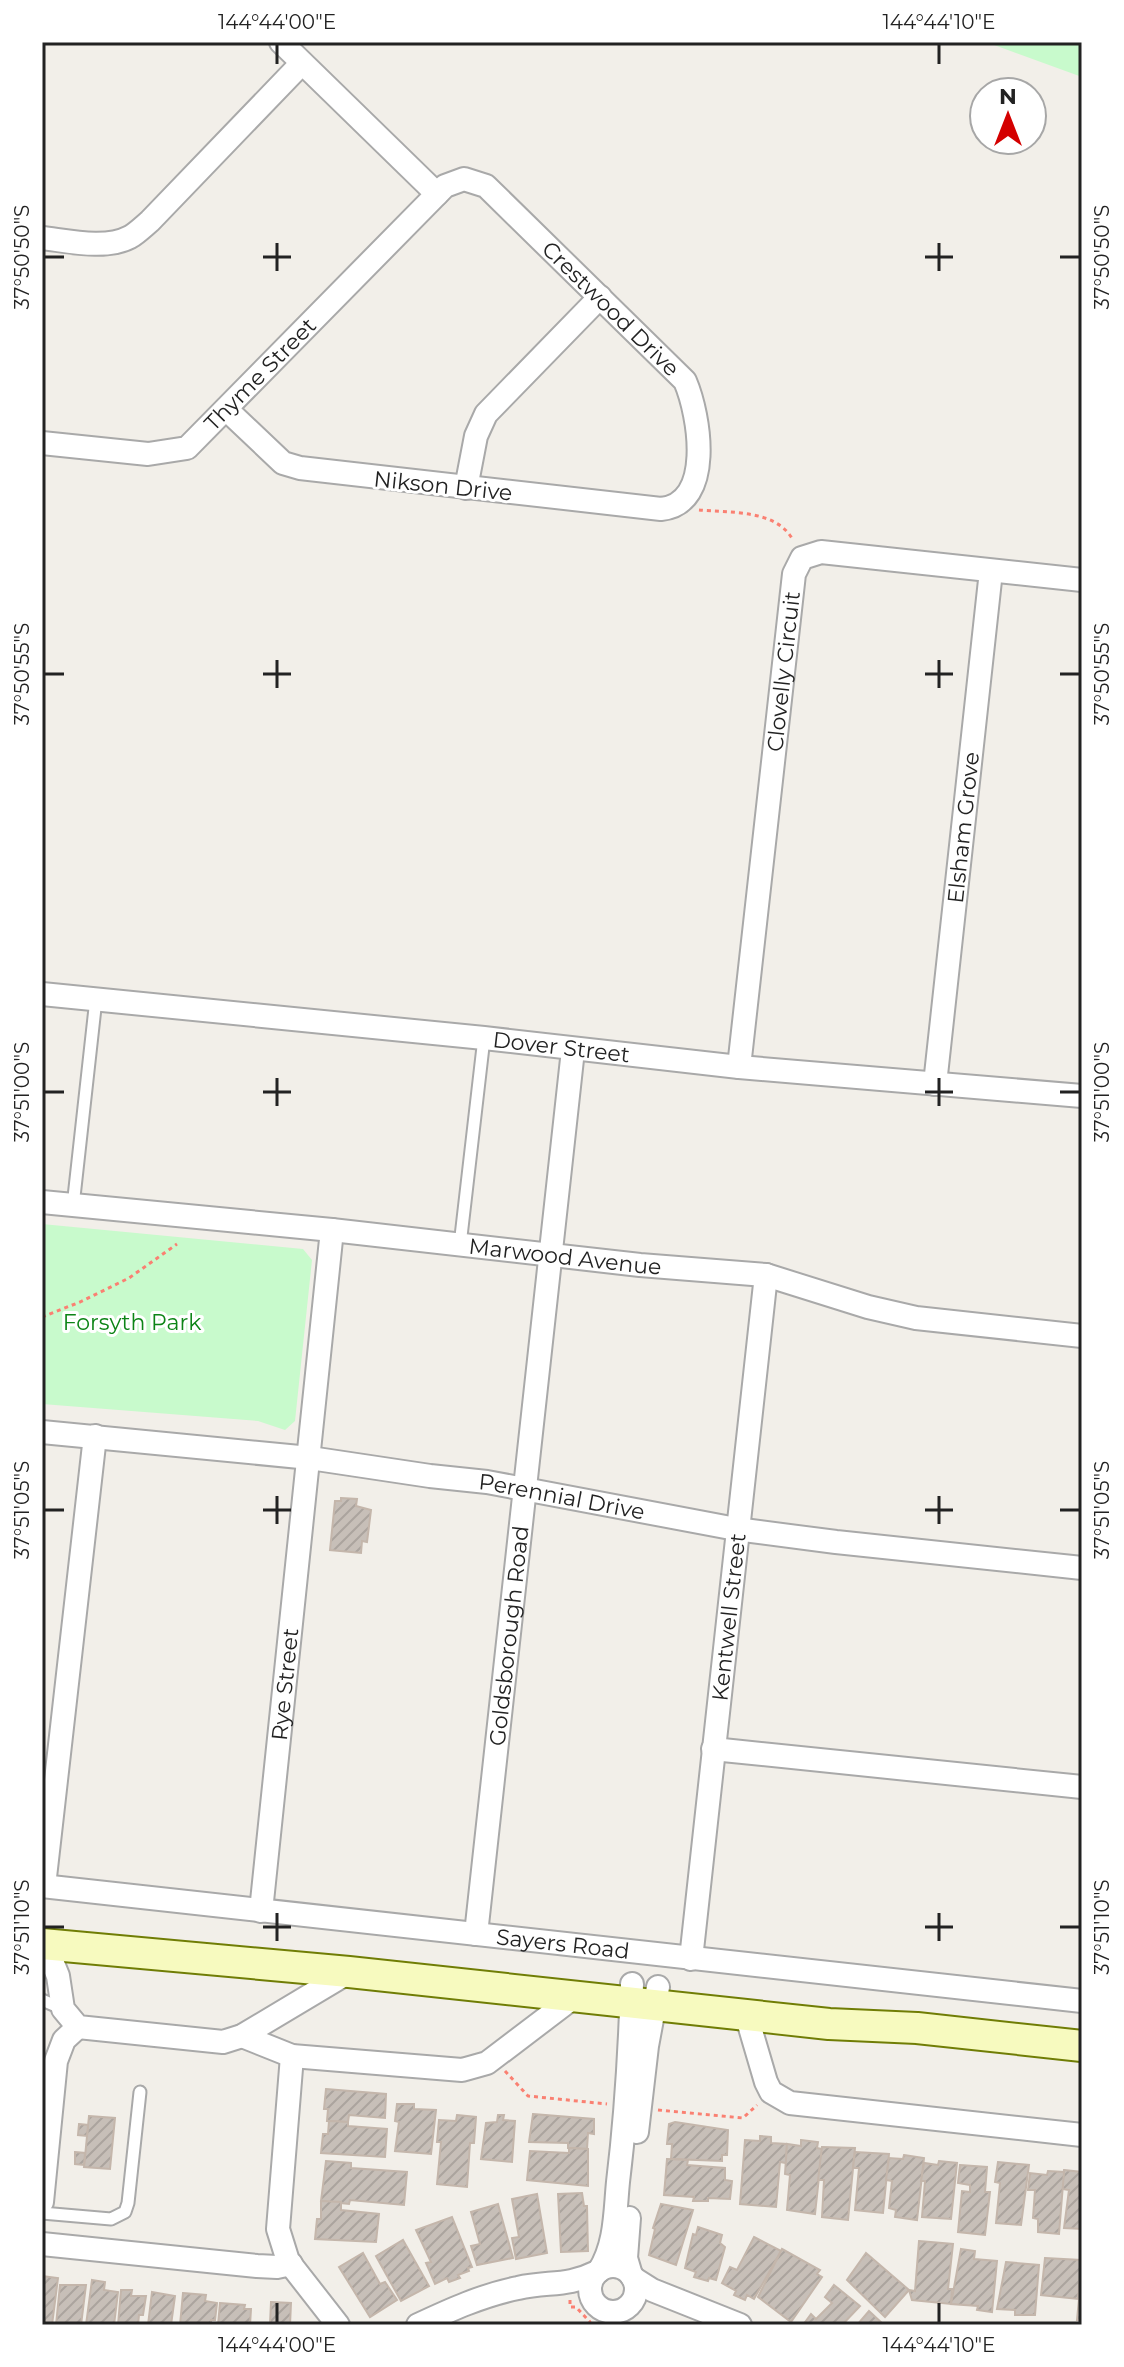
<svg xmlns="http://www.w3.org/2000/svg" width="1124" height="2367" font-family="Montserrat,sans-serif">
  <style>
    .park { fill: #c8facc }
    .building { fill: url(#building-hatch); stroke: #c4b6ab; stroke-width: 2 }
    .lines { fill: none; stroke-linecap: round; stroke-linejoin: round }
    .lane-casing { stroke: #a9a9a9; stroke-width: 15 }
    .street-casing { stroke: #a9a9a9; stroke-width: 26 }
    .secondary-casing { stroke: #707d05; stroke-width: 34 }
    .path { stroke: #fa8072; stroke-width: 3; stroke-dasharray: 4 4; stroke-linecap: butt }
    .lane { stroke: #fff; stroke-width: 11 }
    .street { stroke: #fff; stroke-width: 22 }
    .secondary { stroke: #f7fabf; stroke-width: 30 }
    .ticks { fill: none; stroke: #222; stroke-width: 3 }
    .labels { text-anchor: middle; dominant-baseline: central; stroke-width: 6; stroke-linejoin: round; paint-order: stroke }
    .street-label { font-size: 22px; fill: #222; stroke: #fff }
    .park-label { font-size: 22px; fill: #0c8416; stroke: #fff }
    .neatline { fill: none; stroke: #222; stroke-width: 3 }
    .ticks-label { font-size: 20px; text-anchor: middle; fill: #222 }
  </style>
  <defs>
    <pattern id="building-hatch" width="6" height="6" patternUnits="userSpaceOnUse" patternTransform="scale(2)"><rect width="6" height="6" fill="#c7bfb8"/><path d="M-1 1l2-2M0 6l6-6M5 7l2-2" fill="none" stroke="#aba49e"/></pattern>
  </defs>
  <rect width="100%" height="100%" fill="#f2efe9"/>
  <!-- park -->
  <g class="park">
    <polygon points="986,42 1082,42 1082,77"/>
    <polygon points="42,1224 303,1249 312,1260 295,1421 285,1430 258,1421 42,1404"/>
  </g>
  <!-- building -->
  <g class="building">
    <polygon points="341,1498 357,1499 356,1506 371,1510 367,1542 362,1541 361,1553 330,1550 335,1501 341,1501"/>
    <polygon points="326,2089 386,2094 385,2118 349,2115 348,2122 327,2121 328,2109 324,2109"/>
    <polygon points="397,2104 414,2104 414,2109 436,2110 431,2154 395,2151 399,2122 395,2121"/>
    <polygon points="533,2114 594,2119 594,2134 588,2133 587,2149 568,2148 568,2143 529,2142"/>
    <polygon points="457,2115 476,2117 474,2143 470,2143 467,2187 437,2184 441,2142 437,2142 439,2120 456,2121"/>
    <polygon points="498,2115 504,2115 503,2120 515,2121 512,2162 481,2159 486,2123 497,2122"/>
    <polygon points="89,2116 115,2118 110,2169 84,2167"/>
    <polygon points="329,2121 348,2122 348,2126 387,2129 385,2157 321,2153 323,2134 328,2134"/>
    <polygon points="675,2122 728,2130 727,2155 722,2155 722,2161 671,2159 672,2144 667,2144 669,2124"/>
    <polygon points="79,2124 88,2125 87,2136 78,2135"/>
    <polygon points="760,2136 771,2137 771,2143 787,2144 786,2163 780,2162 776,2207 740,2204 745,2140 760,2141"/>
    <polygon points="801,2140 818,2142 817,2148 822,2149 815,2214 787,2210 790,2175 785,2174 787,2144 801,2146"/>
    <polygon points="822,2147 855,2148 848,2220 822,2217 824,2180 818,2180"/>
    <polygon points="569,2148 588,2149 588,2186 527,2180 530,2151 569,2153"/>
    <polygon points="75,2152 85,2153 84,2165 75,2164"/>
    <polygon points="855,2152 889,2154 883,2213 855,2210 859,2168 853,2168"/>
    <polygon points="904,2155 924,2158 917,2220 895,2217 896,2210 889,2208 892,2181 886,2180 889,2158 903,2159"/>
    <polygon points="667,2159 688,2160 687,2165 725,2168 725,2180 732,2181 730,2199 708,2198 708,2201 693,2201 694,2197 664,2195"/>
    <polygon points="326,2161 351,2163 351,2168 407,2172 404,2205 350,2200 349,2204 321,2201"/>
    <polygon points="939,2161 957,2163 951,2219 922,2217 925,2181 921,2181 924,2163 938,2165"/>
    <polygon points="998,2162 1029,2165 1021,2225 996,2223 1000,2183 995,2182"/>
    <polygon points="960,2165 987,2167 985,2192 990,2192 985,2235 958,2232 962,2191 970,2192 970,2185 958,2183"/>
    <polygon points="1064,2170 1082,2172 1082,2229 1064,2228 1069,2190 1062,2189"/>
    <polygon points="1048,2171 1064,2172 1059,2234 1038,2232 1038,2219 1033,2218 1035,2190 1028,2190 1030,2173 1047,2175"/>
    <polygon points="582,2193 584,2206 587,2206 588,2251 561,2252 558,2194"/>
    <polygon points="537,2194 547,2253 516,2259 512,2238 519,2237 512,2199"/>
    <polygon points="321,2201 341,2202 341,2210 379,2214 376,2242 315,2239 317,2219 321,2219"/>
    <polygon points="498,2204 513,2258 477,2265 471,2246 480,2244 471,2212"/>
    <polygon points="661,2204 693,2210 676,2265 649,2255 655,2229 653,2228"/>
    <polygon points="452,2217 472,2267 468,2268 469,2271 458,2275 460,2278 449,2282 447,2278 435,2284 426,2263 431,2262 416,2230"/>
    <polygon points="698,2227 722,2235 720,2243 725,2247 716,2280 709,2278 708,2281 694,2277 696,2272 685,2268 693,2234 696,2235"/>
    <polygon points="754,2237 781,2251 754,2299 747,2295 745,2300 734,2295 736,2291 722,2283 730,2267 737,2270"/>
    <polygon points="403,2240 429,2286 401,2301 376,2256"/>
    <polygon points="919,2241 953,2244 948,2289 952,2289 951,2304 912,2300 909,2290 915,2291"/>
    <polygon points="782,2249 820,2270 817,2274 822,2277 791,2322 758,2297"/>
    <polygon points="961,2249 975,2251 974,2259 997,2261 992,2312 977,2310 978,2306 951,2304"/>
    <polygon points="363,2253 380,2284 385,2282 397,2300 370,2317 339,2267"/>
    <polygon points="866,2253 909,2290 885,2317 847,2280"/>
    <polygon points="1045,2258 1081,2260 1078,2299 1041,2295"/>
    <polygon points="1006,2262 1039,2265 1035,2315 1015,2315 1015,2310 997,2309"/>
    <polygon points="42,2276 58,2278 52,2325 42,2325"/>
    <polygon points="92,2280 105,2282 104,2290 118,2292 114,2325 86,2325"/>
    <polygon points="60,2285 86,2285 81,2325 56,2325"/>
    <polygon points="834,2285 860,2306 842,2325 803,2325 811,2314 816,2319 832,2303 825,2297"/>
    <polygon points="121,2290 132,2290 131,2296 146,2296 143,2315 139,2315 138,2325 118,2325"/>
    <polygon points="152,2292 175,2296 171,2325 148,2325"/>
    <polygon points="183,2293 206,2295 205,2301 217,2303 215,2320 211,2320 211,2325 180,2325"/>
    <polygon points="1079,2299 1082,2299 1082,2320 1077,2320"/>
    <polygon points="271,2302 291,2303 290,2325 259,2325 270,2324"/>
    <polygon points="220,2303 245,2305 244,2309 251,2309 250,2325 218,2325"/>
    <polygon points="869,2311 884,2325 857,2325"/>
  </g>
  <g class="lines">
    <!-- lane casing -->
    <g class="lane-casing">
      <g id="lane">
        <polyline points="73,1206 96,999"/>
        <polyline points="460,1245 484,1038"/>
        <polyline points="42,2000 63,2009"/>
        <polyline points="42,2213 111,2219 125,2212 128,2203 140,2092"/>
      </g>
    </g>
    <!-- street casing -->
    <g class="street-casing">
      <g id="street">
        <polyline points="281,42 437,194"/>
        <path d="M 42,238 C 68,241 106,250 130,237 C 137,233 144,226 150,221 L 302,63"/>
        <path id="s1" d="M 42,443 L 148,454 L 187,448 L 445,186 L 464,179 L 486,186 L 685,381 C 700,416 714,504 661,509 L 300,468 L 283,463 L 226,409"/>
        <polyline points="466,488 476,436 486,414 600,297"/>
        <path id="s2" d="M 42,994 L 484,1038 L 739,1067 L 1082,1096"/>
        <path id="s3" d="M 739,1067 L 794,574 L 802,558 L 821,552 L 1082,580"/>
        <path id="s4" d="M 935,1084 L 991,571"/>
        <path id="s5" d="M 42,1202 L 332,1230 L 640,1265 L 766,1275 L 868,1307 L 916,1318 L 1082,1336"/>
        <path id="s6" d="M 42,1432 L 310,1458 L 430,1476 L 487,1482 L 736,1529 L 836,1542 L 1082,1568"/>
        <polyline points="713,1749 1082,1787"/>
        <path id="s7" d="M 42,1886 L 1082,2001"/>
        <polyline points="44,1886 95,1436"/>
        <path id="s8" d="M 261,1911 L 332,1230"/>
        <path id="s9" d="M 476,1934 L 573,1050"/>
        <polyline points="45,1944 58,1976 63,2009 78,2027 223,2042 242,2036 349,1972"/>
        <path id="s10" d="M 691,1959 L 766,1275"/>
        <polyline points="746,2014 766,2082 771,2092 790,2103 1082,2135"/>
        <polyline points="242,2036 292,2056 462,2070 487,2063 574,1997"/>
        <polyline points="292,2056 278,2229 288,2261 338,2325"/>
        <polyline points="637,2132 647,2046 658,1987"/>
        <polyline points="42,2202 56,2061 64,2040 78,2027"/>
        <polyline points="629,2218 626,2258 631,2275"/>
        <polyline points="42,2244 257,2266 277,2267 291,2264"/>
        <circle cx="613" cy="2289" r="23"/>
        <path d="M 599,2271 C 616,2244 615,2212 618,2182 C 626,2116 630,2050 632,1984"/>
        <polyline points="633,2278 652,2290 740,2325"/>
        <path d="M 418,2325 C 450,2310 483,2295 518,2288 C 549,2281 567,2287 597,2272"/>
      </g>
    </g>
    <!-- secondary casing -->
    <g class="secondary-casing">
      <polyline id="secondary" points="42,1944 349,1972 829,2024 917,2028 1082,2046"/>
    </g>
    <!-- path -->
    <g class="path">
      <path d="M 699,510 C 730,513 776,509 793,540"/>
      <polyline points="42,1317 80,1302 129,1278 177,1244"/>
      <polyline points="505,2071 528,2096 607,2104"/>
      <polyline points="658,2110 743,2118 757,2105"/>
      <polyline points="570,2300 570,2307 576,2307 590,2322 589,2325"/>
    </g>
    <!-- lane -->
    <use href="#lane" class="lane"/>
    <!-- street -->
    <use href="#street" class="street"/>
    <!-- secondary -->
    <use href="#secondary" class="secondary"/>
  </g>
  <!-- ticks -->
  <path class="ticks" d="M 277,44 L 277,64M 939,44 L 939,64M 277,243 L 277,271M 939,243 L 939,271M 44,257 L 64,257M 263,257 L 291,257M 925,257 L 953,257M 1060,257 L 1080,257M 277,660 L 277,688M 939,660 L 939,688M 44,674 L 64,674M 263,674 L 291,674M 925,674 L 953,674M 1060,674 L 1080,674M 277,1078 L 277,1106M 939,1078 L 939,1106M 44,1092 L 64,1092M 263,1092 L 291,1092M 925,1092 L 953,1092M 1060,1092 L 1080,1092M 277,1496 L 277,1524M 939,1496 L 939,1524M 44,1510 L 64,1510M 263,1510 L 291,1510M 925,1510 L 953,1510M 1060,1510 L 1080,1510M 277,1913 L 277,1941M 939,1913 L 939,1941M 44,1927 L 64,1927M 263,1927 L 291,1927M 925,1927 L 953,1927M 1060,1927 L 1080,1927M 277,2303 L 277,2323M 939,2303 L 939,2323"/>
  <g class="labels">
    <!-- street labels -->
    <g class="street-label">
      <text stroke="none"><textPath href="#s1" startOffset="732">Crestwood Drive</textPath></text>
      <text stroke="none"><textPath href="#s1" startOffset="250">Thyme Street</textPath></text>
      <text transform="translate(443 486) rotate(6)">Nikson Drive</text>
      <text stroke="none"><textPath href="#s3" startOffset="398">Clovelly Circuit</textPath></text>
      <text stroke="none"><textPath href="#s4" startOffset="258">Elsham Grove</textPath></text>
      <text stroke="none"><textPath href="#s2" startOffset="522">Dover Street</textPath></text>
      <text stroke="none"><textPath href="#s5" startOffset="526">Marwood Avenue</textPath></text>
      <text stroke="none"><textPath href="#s6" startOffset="524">Perennial Drive</textPath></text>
      <text stroke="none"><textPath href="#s10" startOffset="344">Kentwell Street</textPath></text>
      <text stroke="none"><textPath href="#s9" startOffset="300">Goldsborough Road</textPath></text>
      <text stroke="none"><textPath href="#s8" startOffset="228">Rye Street</textPath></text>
      <text stroke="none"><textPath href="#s7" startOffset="524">Sayers Road</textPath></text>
    </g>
    <!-- park labels -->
    <g class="park-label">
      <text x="132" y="1322">Forsyth Park</text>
    </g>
  </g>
  <!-- border -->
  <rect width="1124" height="2367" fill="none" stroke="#ffffff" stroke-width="88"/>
  <!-- north arrow -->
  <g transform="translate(1008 116)"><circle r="38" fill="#ffffff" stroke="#a7a7a7" stroke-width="2"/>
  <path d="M0-6L14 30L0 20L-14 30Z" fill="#d40000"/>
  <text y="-12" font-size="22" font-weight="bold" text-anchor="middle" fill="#222222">N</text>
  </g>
  <rect x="44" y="44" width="1036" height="2279" class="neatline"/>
  <g class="ticks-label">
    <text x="277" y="29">144°44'00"E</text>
    <text x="939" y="29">144°44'10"E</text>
    <text transform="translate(22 257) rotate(-90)" y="7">37°50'50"S</text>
    <text transform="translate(1102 257) rotate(-90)" y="7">37°50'50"S</text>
    <text transform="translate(22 674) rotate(-90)" y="7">37°50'55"S</text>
    <text transform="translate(1102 674) rotate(-90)" y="7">37°50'55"S</text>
    <text transform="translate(22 1092) rotate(-90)" y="7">37°51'00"S</text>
    <text transform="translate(1102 1092) rotate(-90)" y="7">37°51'00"S</text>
    <text transform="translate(22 1510) rotate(-90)" y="7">37°51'05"S</text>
    <text transform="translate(1102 1510) rotate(-90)" y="7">37°51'05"S</text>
    <text transform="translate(22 1927) rotate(-90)" y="7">37°51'10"S</text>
    <text transform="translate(1102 1927) rotate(-90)" y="7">37°51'10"S</text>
    <text x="277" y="2352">144°44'00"E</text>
    <text x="939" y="2352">144°44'10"E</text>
  </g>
</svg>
